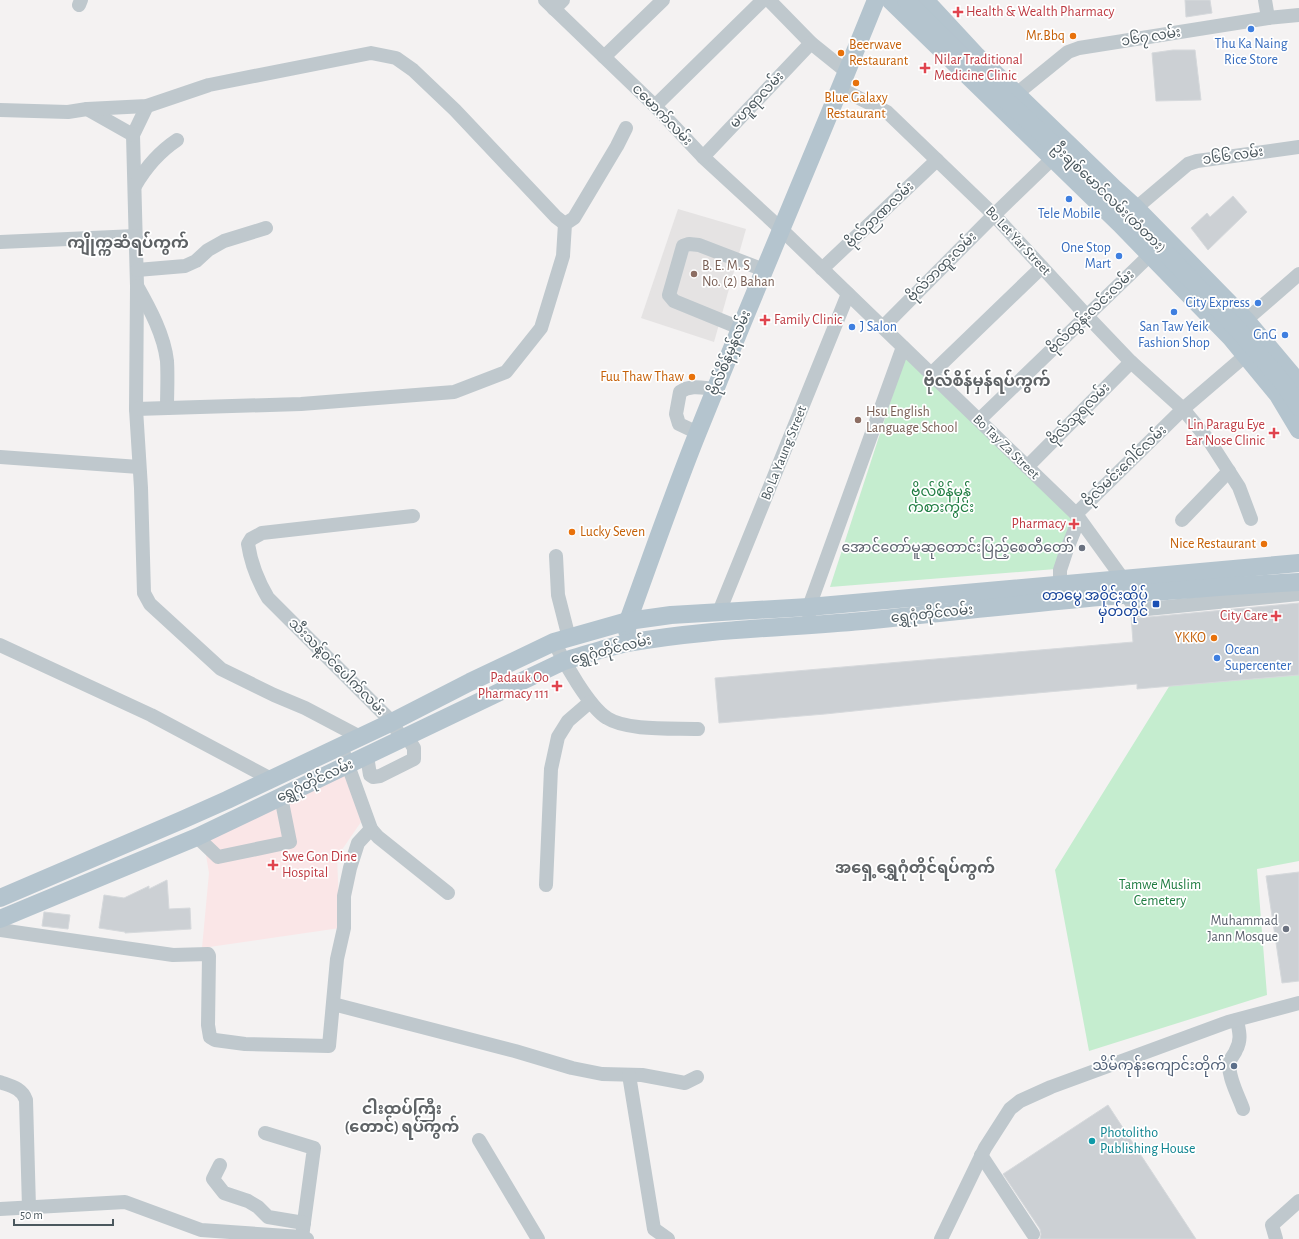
<svg xmlns="http://www.w3.org/2000/svg" width="1299" height="1239" font-family="'Alegreya Sans','Noto Sans Myanmar',sans-serif">
  <style>
    .education { fill: #e5e3e3 }
    .medical { fill: #fae6e7 }
    .green { fill: #c5edcf }
    .building { fill: #ccd0d4; stroke: #d6d9dc }
    .lines { fill: none; stroke-linecap: round; stroke-linejoin: round }
    .minor { stroke: #bfc8cd; stroke-width: 14 }
    .major { stroke: #b4c4ce; stroke-width: 18 }
    .major-bridge { stroke: #b4c4ce; stroke-width: 18 }
    .health-dot { fill: #e0444e; stroke: #fff; stroke-width: 1.5 }
    .shop-dot { fill: #3f7fe0; stroke: #fff; stroke-width: 1.5 }
    .food-dot { fill: #e8710a; stroke: #fff; stroke-width: 1.5 }
    .education-dot { fill: #8d6e63; stroke: #fff; stroke-width: 1.5 }
    .worship-dot { fill: #6b7280; stroke: #fff; stroke-width: 1.5 }
    .transit-dot { fill: #1a4fb4; stroke: #fff; stroke-width: 1.5 }
    .service-dot { fill: #5c6f8a; stroke: #fff; stroke-width: 1.5 }
    .culture-dot { fill: #0f9aa8; stroke: #fff; stroke-width: 1.5 }
    .labels { text-anchor: middle; dominant-baseline: central; stroke-width: 3.5; stroke-linejoin: round; paint-order: stroke }
    .health-label { font-size: 14px; fill: #be3a42; stroke: #fff; text-anchor: start }
    .food-label { font-size: 14px; fill: #c56008; stroke: #fff; text-anchor: end }
    .street-label { font-size: 14px; fill: #4b585e; stroke: #fff }
    .shop-label { font-size: 14px; fill: #366cbe; stroke: #fff }
    .education-label { font-size: 14px; fill: #785e54; stroke: #fff; text-anchor: start }
    .park-label { font-size: 14px; fill: #1f7c41; stroke: #fff }
    .worship-label { font-size: 14px; fill: #5b616d; stroke: #fff; text-anchor: end }
    .transit-label { font-size: 14px; fill: #164399; stroke: #fff; text-anchor: end }
    .service-label { font-size: 14px; fill: #4e5e75; stroke: #fff; text-anchor: end }
    .culture-label { font-size: 14px; fill: #0d838f; stroke: #fff; text-anchor: start }
    .quarter-label { font-size: 16px; font-weight: bold; fill: #5f6366; stroke: #fff }
  </style>
  <rect width="100%" height="100%" fill="#f4f2f2"/>
  <!-- education -->
  <polygon class="education" points="678,209 746,229 714,342 641,318"/>
  <!-- medical -->
  <polygon class="medical" points="346,774 361,822 337,857 340,928 202,948 209,873 203,837"/>
  <!-- green -->
  <g class="green">
    <polygon points="905,357 1074,519 1056,569 830,587"/>
    <polygon points="1299,675 1299,861 1257,869 1267,995 1089,1051 1055,870 1170,685"/>
  </g>
  <!-- building -->
  <g class="building">
    <polygon points="1185,0 1210,0 1212,13 1186,17"/>
    <polygon points="1173,50 1195,50 1201,100 1156,101 1152,53"/>
    <polygon points="1233,196 1247,212 1208,250 1191,228 1207,213 1210,217"/>
    <polygon points="1299,603 1299,675 1137,689 1137,684 959,700 825,714 719,723 715,678 1133,642 1131,616 1138,618"/>
    <polygon points="1299,872 1299,981 1282,983 1266,876"/>
    <polygon points="167,880 169,909 190,908 191,929 125,933 125,932 99,928 104,895 124,898 149,886 149,889"/>
    <polygon points="44,912 70,915 68,929 42,926"/>
    <polygon points="1108,1105 1196,1239 1040,1239 1041,1234 1040,1229 1003,1174"/>
  </g>
  <g class="lines">
    <!-- minor -->
    <g class="minor">
      <polyline points="545,0 655,106 703,157 781,229 1076,514 1123,579 1126,595 1137,610 1299,594"/>
      <polyline points="769,0 811,43 847,72"/>
      <polyline points="1265,0 1268,18"/>
      <polyline points="79,5 81,0"/>
      <polyline points="554,9 563,0"/>
      <polyline points="604,57 663,0"/>
      <polyline points="841,89 887,112 994,215 1087,316 1131,362 1183,409 1210,442 1239,487 1251,519"/>
      <polyline points="1009,100 1068,52 1079,48 1268,18 1299,15"/>
      <polyline points="147,106 133,135 137,286 136,409 141,488 144,593 150,604 221,669 274,695 305,708 360,737"/>
      <polyline points="655,106 763,0"/>
      <polyline points="87,109 133,135"/>
      <polyline points="0,110 68,112 87,109 147,106 209,85 371,53 396,58 413,70 455,110 556,217 565,224"/>
      <polyline points="703,157 811,43"/>
      <path d="M 135,186 C 146,167 159,152 177,140"/>
      <polyline points="1136,208 1188,164 1197,161 1299,147"/>
      <polyline points="0,242 136,236"/>
      <polyline points="822,269 937,160"/>
      <polyline points="137,270 185,266 196,261 208,250 224,241 266,228"/>
      <path d="M 137,286 C 150,309 164,335 167,361 C 168,377 167,393 167,408"/>
      <polyline points="1246,320 1299,274"/>
      <polyline points="883,327 994,215 1053,158"/>
      <polyline points="740,328 674,301 669,295 683,246 689,244 699,245 764,270"/>
      <polyline points="931,374 1042,267"/>
      <polyline points="136,409 301,404 454,392 506,372 541,328 563,256 565,224 574,218 617,146 626,128"/>
      <polyline points="979,420 1151,254"/>
      <path d="M 698,433 L 679,424 L 676,414 L 680,392 C 691,384 703,388 715,389"/>
      <polyline points="0,457 139,467"/>
      <polyline points="1027,467 1131,362"/>
      <polyline points="1076,514 1183,409 1246,355"/>
      <polyline points="1182,520 1229,471"/>
      <polyline points="556,556 558,595 569,638"/>
      <polyline points="1060,595 1060,570 1067,549 1079,519"/>
      <polyline points="719,612 848,294"/>
      <polyline points="809,615 809,607 903,347"/>
      <path d="M 554,642 C 564,662 589,707 607,718 C 627,731 673,728 698,729"/>
      <polyline points="0,645 151,715 271,779"/>
      <path d="M 402,739 L 392,722 L 268,598 C 258,581 251,564 248,544 L 251,539 L 262,533 L 413,516"/>
      <polyline points="341,746 371,829 378,837 448,893"/>
      <polyline points="367,756 370,775 373,777 380,776 414,759 414,748 407,737"/>
      <polyline points="197,837 218,857 290,842 281,797"/>
      <polyline points="546,885 551,769 558,737 568,721 590,702"/>
      <polyline points="0,930 173,955 208,954 209,956 208,1025 210,1037 215,1040 245,1044 329,1046 337,959 344,928 344,896 350,868 358,843 371,829"/>
      <polyline points="333,1004 515,1051 572,1068 602,1074 642,1075 685,1083 697,1077"/>
      <path d="M 1237,1020 C 1239,1031 1242,1039 1236,1050 C 1235,1054 1231,1057 1230,1061 C 1226,1074 1239,1097 1243,1109"/>
      <polyline points="629,1075 654,1229 668,1239"/>
      <path d="M 0,1082 C 11,1086 22,1088 26,1100 L 29,1208"/>
      <polyline points="265,1133 314,1148 302,1237"/>
      <polyline points="479,1140 538,1239"/>
      <polyline points="981,1155 1033,1234"/>
      <polyline points="220,1165 213,1179 224,1193 248,1201 258,1207 268,1217 304,1223"/>
      <polyline points="0,1209 125,1202 201,1230 302,1237 307,1239"/>
      <polyline points="941,1239 985,1148 1010,1109 1020,1101 1051,1087 1228,1022 1299,1003"/>
      <polyline points="1276,1239 1272,1225 1299,1201"/>
    </g>
    <!-- major -->
    <g class="major">
      <polyline points="890,0 1119,223 1231,338 1278,395 1299,430"/>
      <polyline points="925,0 977,56 1115,189 1136,208 1246,320 1294,377 1299,385"/>
      <path d="M 627,631 L 628,621 C 651,558 673,494 698,432 C 756,287 818,144 876,0"/>
      <polyline points="0,898 182,820 227,800 392,722 470,682 554,642 628,621 671,615 809,607 1299,563"/>
      <path d="M 0,919 L 197,837 L 564,661 C 585,655 607,647 628,643 C 705,629 784,628 862,621 C 1007,606 1153,590 1299,582"/>
    </g>
    <!-- major-bridge -->
    <polyline class="major-bridge" points="906,0 1006,100 1118,205 1166,253 1240,332 1284,384 1299,407"/>
  </g>
  <!-- markers -->
  <g class="health-dot">
    <path d="M956 6h4v4h4v4h-4v4h-4v-4h-4v-4h4z"/>
    <path d="M923 62h4v4h4v4h-4v4h-4v-4h-4v-4h4z"/>
    <path d="M763 314h4v4h4v4h-4v4h-4v-4h-4v-4h4z"/>
    <path d="M1272 427h4v4h4v4h-4v4h-4v-4h-4v-4h4z"/>
    <path d="M1072 518h4v4h4v4h-4v4h-4v-4h-4v-4h4z"/>
    <path d="M1274 610h4v4h4v4h-4v4h-4v-4h-4v-4h4z"/>
    <path d="M555 680h4v4h4v4h-4v4h-4v-4h-4v-4h4z"/>
    <path d="M271 859h4v4h4v4h-4v4h-4v-4h-4v-4h4z"/>
  </g>
  <g class="shop-dot">
    <circle cx="1251" cy="29" r="4"/>
    <circle cx="1069" cy="199" r="4"/>
    <circle cx="1119" cy="256" r="4"/>
    <circle cx="1258" cy="303" r="4"/>
    <circle cx="1174" cy="312" r="4"/>
    <circle cx="852" cy="327" r="4"/>
    <circle cx="1285" cy="335" r="4"/>
    <circle cx="1217" cy="658" r="4"/>
  </g>
  <g class="food-dot">
    <circle cx="1073" cy="36" r="4"/>
    <circle cx="841" cy="53" r="4"/>
    <circle cx="856" cy="83" r="4"/>
    <circle cx="692" cy="377" r="4"/>
    <circle cx="572" cy="532" r="4"/>
    <circle cx="1264" cy="544" r="4"/>
    <circle cx="1214" cy="638" r="4"/>
  </g>
  <g class="education-dot">
    <circle cx="694" cy="274" r="4"/>
    <circle cx="858" cy="420" r="4"/>
  </g>
  <g class="worship-dot">
    <circle cx="1082" cy="548" r="4"/>
    <circle cx="1286" cy="929" r="4"/>
  </g>
  <rect class="transit-dot" x="1152" y="600" width="8" height="8" rx="2"/>
  <circle class="service-dot" cx="1234" cy="1066" r="4"/>
  <circle class="culture-dot" cx="1092" cy="1141" r="4"/>
  <g class="labels">
    <!-- health labels -->
    <g class="health-label">
      <text x="966" y="12">Health &amp; Wealth Pharmacy</text>
      <text x="934" y="60">Nilar Traditional<tspan x="934" dy="16">Medicine Clinic</tspan></text>
      <text x="774" y="320">Family Clinic</text>
      <text x="1265" y="425" text-anchor="end">Lin Paragu Eye<tspan x="1265" dy="16">Ear Nose Clinic</tspan></text>
      <text x="1066" y="524" text-anchor="end">Pharmacy</text>
      <text x="1268" y="616" text-anchor="end">City Care</text>
      <text x="549" y="678" text-anchor="end">Padauk Oo<tspan x="549" dy="16">Pharmacy 111</tspan></text>
      <text x="282" y="857">Swe Gon Dine<tspan x="282" dy="16">Hospital</tspan></text>
    </g>
    <!-- food labels -->
    <g class="food-label">
      <text x="1065" y="36">Mr.Bbq</text>
      <text x="849" y="45" text-anchor="start">Beerwave<tspan x="849" dy="16">Restaurant</tspan></text>
      <text x="856" y="98" text-anchor="middle">Blue Galaxy<tspan x="856" dy="16">Restaurant</tspan></text>
      <text x="684" y="377">Fuu Thaw Thaw</text>
      <text x="580" y="532" text-anchor="start">Lucky Seven</text>
      <text x="1256" y="544">Nice Restaurant</text>
      <text x="1206" y="638">YKKO</text>
    </g>
    <!-- street labels -->
    <g class="street-label">
      <text transform="translate(1151 37) rotate(-9)">၁၆၇ လမ်း</text>
      <text transform="translate(757 100) rotate(-47)">မဟူရာလမ်း</text>
      <text transform="translate(662 115) rotate(46)">ငမောက်လမ်း</text>
      <text transform="translate(1233 156) rotate(-8)">၁၆၆ လမ်း</text>
      <text transform="translate(1109 198) rotate(44)">ဦးချစ်မောင်လမ်း(တံတား)</text>
      <text transform="translate(880 215) rotate(-44)">ဗိုလ်ဉာဏလမ်း</text>
      <text transform="translate(1018 241) rotate(47)">Bo Let Yar Street</text>
      <text transform="translate(942 267) rotate(-45)">ဗိုလ်ဘထူးလမ်း</text>
      <text transform="translate(1091 312) rotate(-44)">ဗိုလ်ထွန်းလင်းလမ်း</text>
      <text transform="translate(730 353) rotate(-68)">ဗိုလ်စိန်မှန်လမ်း</text>
      <text transform="translate(1079 414) rotate(-45)">ဗိုလ်သူရလမ်း</text>
      <text transform="translate(1006 447) rotate(44)">Bo Tay Za Street</text>
      <text transform="translate(784 453) rotate(-68)">Bo La Yaung Street</text>
      <text transform="translate(1125 466) rotate(-44)">ဗိုလ်မင်းဂေါင်လမ်း</text>
      <text transform="translate(932 614) rotate(-6)">ရွှေဂုံတိုင်လမ်း</text>
      <text transform="translate(611 650) rotate(-14)">ရွှေဂုံတိုင်လမ်း</text>
      <text transform="translate(337 667) rotate(45)">သီးသန့်ဝင်ပေါက်လမ်း</text>
      <text transform="translate(315 781) rotate(-25)">ရွှေဂုံတိုင်လမ်း</text>
    </g>
    <!-- shop labels -->
    <g class="shop-label">
      <text x="1251" y="44">Thu Ka Naing<tspan x="1251" dy="16">Rice Store</tspan></text>
      <text x="1069" y="214">Tele Mobile</text>
      <text x="1111" y="248" text-anchor="end">One Stop<tspan x="1111" dy="16">Mart</tspan></text>
      <text x="1250" y="303" text-anchor="end">City Express</text>
      <text x="860" y="327" text-anchor="start">J Salon</text>
      <text x="1174" y="327">San Taw Yeik<tspan x="1174" dy="16">Fashion Shop</tspan></text>
      <text x="1277" y="335" text-anchor="end">GnG</text>
      <text x="1225" y="650" text-anchor="start">Ocean<tspan x="1225" dy="16">Supercenter</tspan></text>
    </g>
    <!-- education labels -->
    <g class="education-label">
      <text x="702" y="266">B. E. M. S<tspan x="702" dy="16">No. (2) Bahan</tspan></text>
      <text x="866" y="412">Hsu English<tspan x="866" dy="16">Language School</tspan></text>
    </g>
    <!-- park labels -->
    <g class="park-label">
      <text x="941" y="492">ဗိုလ်စိန်မှန်<tspan x="941" dy="16">ကစားကွင်း</tspan></text>
      <text x="1160" y="885">Tamwe Muslim<tspan x="1160" dy="16">Cemetery</tspan></text>
    </g>
    <!-- worship labels -->
    <g class="worship-label">
      <text x="1074" y="548">အောင်တော်မူဆုတောင်းပြည့်စေတီတော်</text>
      <text x="1278" y="921">Muhammad<tspan x="1278" dy="16">Jann Mosque</tspan></text>
    </g>
    <!-- transit labels -->
    <g class="transit-label">
      <text x="1148" y="596">တာမွေ အဝိုင်းထိပ်<tspan x="1148" dy="16">မှတ်တိုင်</tspan></text>
    </g>
    <!-- service labels -->
    <g class="service-label">
      <text x="1226" y="1066">သိမ်ကုန်းကျောင်းတိုက်</text>
    </g>
    <!-- culture labels -->
    <g class="culture-label">
      <text x="1100" y="1133">Photolitho<tspan x="1100" dy="16">Publishing House</tspan></text>
    </g>
    <!-- quarter labels -->
    <g class="quarter-label">
      <text x="128" y="243">ကျိုက္ကဆံရပ်ကွက်</text>
      <text x="987" y="381">ဗိုလ်စိန်မှန်ရပ်ကွက်</text>
      <text x="915" y="868">အရှေ့ရွှေဂုံတိုင်ရပ်ကွက်</text>
      <text x="402" y="1109">ငါးထပ်ကြီး<tspan x="402" dy="18">(တောင်) ရပ်ကွက်</tspan></text>
    </g>
  </g>
  <!-- scale -->
  <path d="M14 1219v6h99v-6" fill="none" stroke="#4b585e" stroke-width="2"/>
  <text x="20" y="1219" font-size="12" fill="#4b585e" stroke="#ffffff" stroke-width="3" paint-order="stroke">50 m</text>
</svg>
